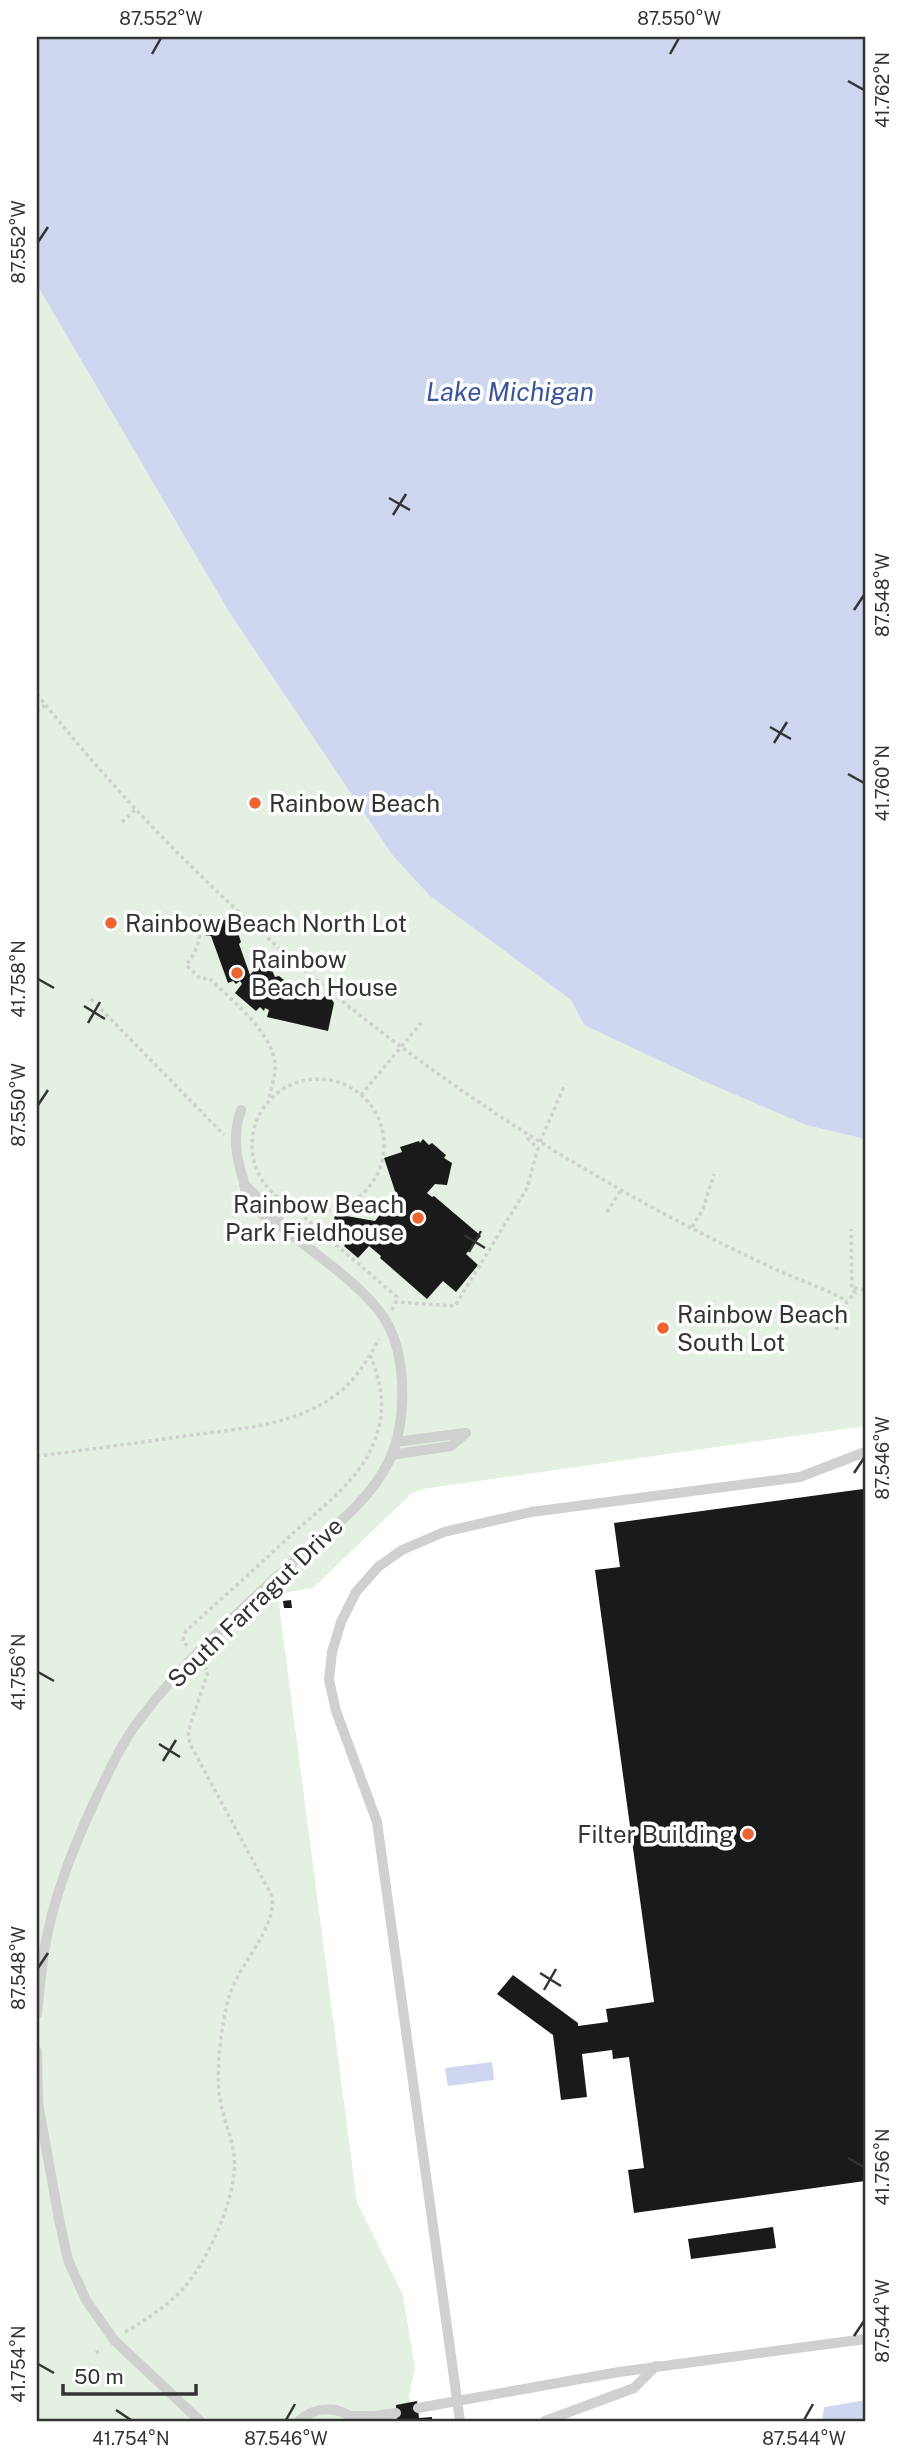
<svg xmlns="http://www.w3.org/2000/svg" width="902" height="2458" font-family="'Public Sans',sans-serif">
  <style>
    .green { fill: #e4f0e1 }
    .water { fill: #ced7ef }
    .pier { fill: #fff }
    .building { fill: #1a1a1a }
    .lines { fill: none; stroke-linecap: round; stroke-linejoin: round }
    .path { stroke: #d0d0d0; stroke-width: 3.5; stroke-dasharray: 3.5 3.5; stroke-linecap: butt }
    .lane { stroke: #d0d0d0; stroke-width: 10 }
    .ticks { fill: none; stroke: #333; stroke-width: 2.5 }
    .poi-dot { fill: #ed6432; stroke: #fff; stroke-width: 2.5 }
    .labels { text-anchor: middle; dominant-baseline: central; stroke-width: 7; stroke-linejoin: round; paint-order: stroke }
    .poi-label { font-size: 24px; fill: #333; stroke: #fff; text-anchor: start }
    .street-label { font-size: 24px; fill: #333; stroke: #fff }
    .water-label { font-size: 26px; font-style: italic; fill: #3b559b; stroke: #fff }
    .neatline { fill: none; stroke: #333; stroke-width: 2.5 }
    .ticks-label { font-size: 18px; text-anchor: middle; fill: #333 }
  </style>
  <rect width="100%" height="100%" fill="#fff"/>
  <!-- green -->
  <polygon class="green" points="37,285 229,612 393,856 430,896 571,1000 584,1025 806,1125 865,1139 865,1426 422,1489 411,1494 313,1588 282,1593 279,1604 357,2202 403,2295 415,2368 409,2396 415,2421 37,2421"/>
  <!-- water -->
  <g class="water">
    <polygon points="37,37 865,37 865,1139 806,1125 699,1079 584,1025 571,1000 430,896 393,856 229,612 37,285"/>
    <polygon points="492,2062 494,2080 448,2086 445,2068"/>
    <polygon points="865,2400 865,2421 822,2421 824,2407"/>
  </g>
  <!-- pier -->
  <polygon class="pier" points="865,2397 865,2400 824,2407 822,2421 819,2421 823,2404"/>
  <!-- building -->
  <g class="building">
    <polygon points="234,914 239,919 236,927 241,942 239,944 250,975 254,970 253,966 255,961 261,960 265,969 271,968 275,977 279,976 284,980 283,989 276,989 273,994 301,999 301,996 321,1000 325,996 331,998 334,1003 328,1031 267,1017 269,1010 265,1008 264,1011 260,1007 256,1011 235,993 242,984 240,981 236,984 233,981 228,983 211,936 206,936 201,929 204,924 213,925 217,919 226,920 228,916"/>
    <polygon points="423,1139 429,1145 432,1143 446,1155 444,1158 452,1163 447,1185 435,1184 427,1193 432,1197 434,1196 481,1236 466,1254 478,1265 456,1292 443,1281 427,1299 380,1258 381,1256 369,1246 358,1258 344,1246 350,1239 332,1235 335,1214 375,1221 396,1194 384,1158 402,1152 400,1147 419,1141 420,1143"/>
    <polygon points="863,1489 865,1506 865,2181 634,2213 628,2170 644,2168 629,2057 613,2059 612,2050 582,2054 587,2097 561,2100 553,2035 497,1994 513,1975 578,2023 578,2026 608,2022 606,2009 654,2002 595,1570 620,1567 614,1523"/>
    <polygon points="291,1600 292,1608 284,1608 283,1601"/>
    <polygon points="773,2227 776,2248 691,2259 688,2239"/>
    <polygon points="417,2401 419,2418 432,2417 432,2421 397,2421 396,2405"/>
  </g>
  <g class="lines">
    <!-- path -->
    <g class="path">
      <path d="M 37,694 C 194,893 394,1061 614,1186 C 668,1217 723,1245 779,1271 C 802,1281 826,1289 847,1301"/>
      <polyline points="37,712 45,705"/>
      <polyline points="122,822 135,810"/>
      <path d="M 200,914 C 201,935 200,948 186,965 L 201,979 L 209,978 C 232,1001 278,1036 275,1071 C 274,1080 271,1089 269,1098"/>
      <polyline points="91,999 224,1135"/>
      <circle cx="318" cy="1145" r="66"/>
      <polyline points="361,1095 421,1023"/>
      <polyline points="540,1142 565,1084"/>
      <polyline points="306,1210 305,1218 397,1297 396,1302"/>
      <polyline points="607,1212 621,1190"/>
      <polyline points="692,1227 703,1209 714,1174"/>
      <polyline points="854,1288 865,1290"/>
      <polyline points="392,1310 396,1302 455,1306 527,1188 538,1148 525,1136"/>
      <polyline points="836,1330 847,1301 855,1293 852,1288 851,1229"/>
      <polyline points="864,1344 865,1343"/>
      <path d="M 37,1456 C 86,1450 136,1443 185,1436 C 235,1429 290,1427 333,1397 C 354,1383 367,1361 379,1339"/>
      <path d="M 187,1646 L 183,1640 L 186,1631 C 220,1600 255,1569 289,1537 C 319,1509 359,1482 374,1442 C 387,1409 382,1387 370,1354"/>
      <path d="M 125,2332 C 144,2321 162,2309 177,2295 C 206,2268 239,2194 234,2155 C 231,2134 221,2113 219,2092 C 216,2067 222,2021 229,1997 C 239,1963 277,1929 272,1896 L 190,1744 L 188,1732 L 208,1672 L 204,1665"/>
      <polyline points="96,2353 102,2349"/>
    </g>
    <!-- lane -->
    <g class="lane">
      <polyline points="244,1184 277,1216 282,1227"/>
      <polyline points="396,1442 465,1433"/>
      <polyline points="391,1455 451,1446 466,1433"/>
      <path d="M 37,2014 C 39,1994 41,1972 44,1952 C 53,1896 75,1843 99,1792 C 111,1767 123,1741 140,1719 C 185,1660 237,1613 291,1564 C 325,1534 369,1503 389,1461 C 407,1423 408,1355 384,1318 C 363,1285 313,1253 282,1227 C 270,1221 255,1210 248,1198 C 245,1194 245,1187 244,1182 C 236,1157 232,1136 241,1110"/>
      <polyline points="37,2051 38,2103 59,2219 68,2260 86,2300 114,2340 200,2421"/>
      <polyline points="418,2408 619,2372 865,2339"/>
      <polyline points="350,2416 375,2416 396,2413"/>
      <path d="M 299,2421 C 315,2406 339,2405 355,2421"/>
      <polyline points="460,2421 377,1822 336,1711 329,1680 332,1652 341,1622 356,1592 378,1567 402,1550 444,1532 531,1512 800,1477 865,1452"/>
      <polyline points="545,2421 634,2388 656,2366"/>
    </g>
  </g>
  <!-- ticks -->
  <path class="ticks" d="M 152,54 L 161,38M 670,54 L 679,38M 848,81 L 864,90M 38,242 L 48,227M 389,498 L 410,510M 393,515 L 406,494M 854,610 L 864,595M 770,727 L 791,739M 774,743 L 787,722M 848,774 L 864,783M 38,979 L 54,988M 84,1006 L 105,1019M 88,1023 L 100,1002M 38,1105 L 48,1090M 464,1235 L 485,1248M 469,1252 L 481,1231M 854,1473 L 864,1458M 38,1672 L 54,1681M 159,1744 L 180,1757M 163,1761 L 176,1740M 38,1968 L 48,1953M 540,1973 L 561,1986M 544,1990 L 556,1969M 848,2158 L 864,2167M 854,2336 L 864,2321M 38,2364 L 54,2373M 116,2410 L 131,2420M 286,2420 L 295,2404M 804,2420 L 813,2404"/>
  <!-- markers -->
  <g class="poi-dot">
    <circle cx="255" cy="803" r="7"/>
    <circle cx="111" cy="923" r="7"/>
    <circle cx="237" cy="973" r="7"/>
    <circle cx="418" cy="1218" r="7"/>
    <circle cx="663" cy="1328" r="7"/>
    <circle cx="748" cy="1834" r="7"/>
  </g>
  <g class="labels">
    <!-- poi labels -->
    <g class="poi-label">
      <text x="269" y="803">Rainbow Beach</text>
      <text x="125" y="923">Rainbow Beach North Lot</text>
      <text x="251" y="959">Rainbow<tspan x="251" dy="28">Beach House</tspan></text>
      <text x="404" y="1204" text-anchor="end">Rainbow Beach<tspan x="404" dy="28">Park Fieldhouse</tspan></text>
      <text x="677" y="1314">Rainbow Beach<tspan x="677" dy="28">South Lot</tspan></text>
      <text x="734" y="1834" text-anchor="end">Filter Building</text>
    </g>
    <!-- street labels -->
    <g class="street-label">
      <text transform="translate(255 1602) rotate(-44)">South Farragut Drive</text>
    </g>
    <!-- water labels -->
    <g class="water-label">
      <text x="510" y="391">Lake Michigan</text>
    </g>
  </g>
  <!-- border -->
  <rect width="902" height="2458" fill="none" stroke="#ffffff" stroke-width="77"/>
  <!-- scale -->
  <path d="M63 2384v10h133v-10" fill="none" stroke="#333333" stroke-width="3.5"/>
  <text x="74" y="2384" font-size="21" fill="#333333" stroke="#ffffff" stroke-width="5" paint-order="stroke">50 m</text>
  <rect x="38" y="38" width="826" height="2382" class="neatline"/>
  <g class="ticks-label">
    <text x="161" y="25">87.552°W</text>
    <text x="679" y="25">87.550°W</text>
    <text transform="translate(883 90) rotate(-90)" y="6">41.762°N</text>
    <text transform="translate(19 242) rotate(-90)" y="6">87.552°W</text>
    <text transform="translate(883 595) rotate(-90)" y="6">87.548°W</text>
    <text transform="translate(883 783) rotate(-90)" y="6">41.760°N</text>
    <text transform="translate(19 979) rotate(-90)" y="6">41.758°N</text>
    <text transform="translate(19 1105) rotate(-90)" y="6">87.550°W</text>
    <text transform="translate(883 1458) rotate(-90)" y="6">87.546°W</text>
    <text transform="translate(19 1672) rotate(-90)" y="6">41.756°N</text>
    <text transform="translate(19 1968) rotate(-90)" y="6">87.548°W</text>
    <text transform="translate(883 2167) rotate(-90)" y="6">41.756°N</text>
    <text transform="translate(883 2321) rotate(-90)" y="6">87.544°W</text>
    <text transform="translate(19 2364) rotate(-90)" y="6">41.754°N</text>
    <text x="131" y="2445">41.754°N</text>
    <text x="286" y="2445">87.546°W</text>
    <text x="804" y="2445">87.544°W</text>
  </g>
</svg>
